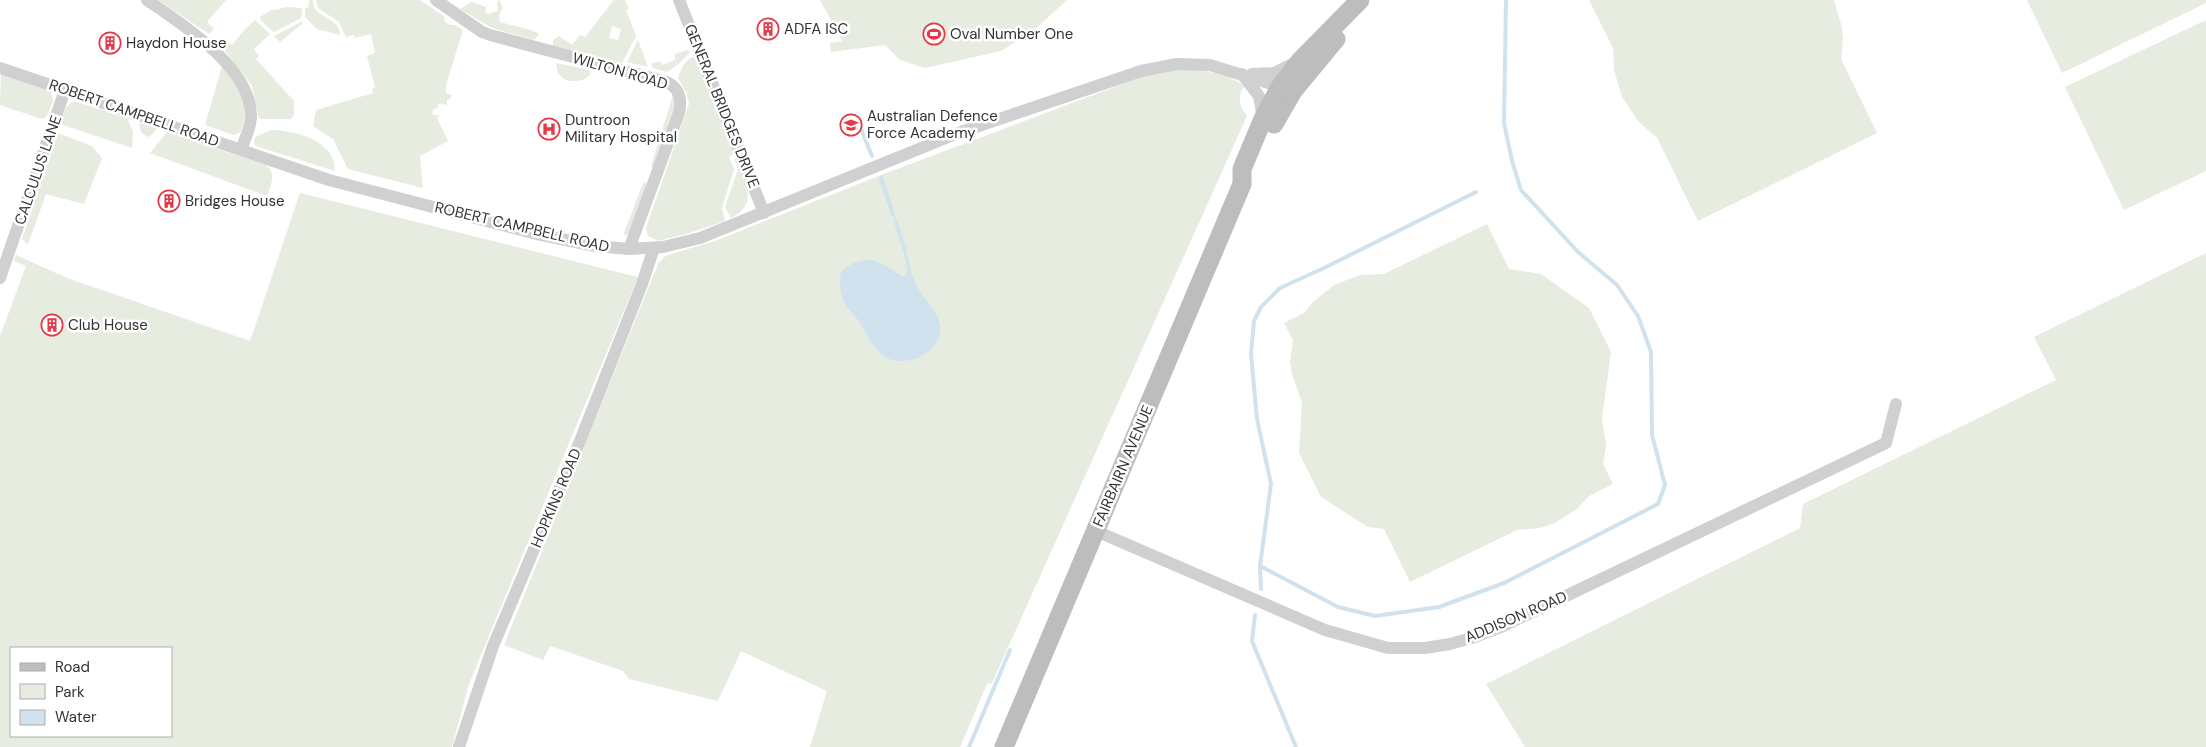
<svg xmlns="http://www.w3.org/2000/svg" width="2206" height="747" font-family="'DM Sans',sans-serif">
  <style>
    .green { fill: #e6ecdf; fill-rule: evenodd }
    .water { fill: #cfe2ee }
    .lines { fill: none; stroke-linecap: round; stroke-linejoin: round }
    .stream { stroke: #cfe2ee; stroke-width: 4 }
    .minor { stroke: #d0d0d0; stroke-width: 12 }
    .secondary { stroke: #bdbdbd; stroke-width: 19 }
    .labels { text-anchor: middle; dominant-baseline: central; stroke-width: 5; stroke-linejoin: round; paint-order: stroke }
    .poi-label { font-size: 15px; fill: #333; stroke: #fff; text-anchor: start }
    .street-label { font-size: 15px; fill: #333; stroke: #fff }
  </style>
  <rect width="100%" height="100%" fill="#fff"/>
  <!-- green -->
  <g class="green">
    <polygon points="158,0 226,0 207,22 214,29 209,34"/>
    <path d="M 309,0 L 313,0 C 312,19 340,16 340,35 L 317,29 L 305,17 L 305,8 L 308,8 Z"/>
    <polygon points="316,0 420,0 444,16 445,22 450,25 455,25 463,30 446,85 446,93 452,95 449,100 447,100 447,105 439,103 437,109 434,108 432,114 440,116 437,118 448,141 420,156 423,188 348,169 333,139 313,126 316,110 373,93 372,89 375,87 367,56 375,53 371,34 355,38 354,35 346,37 339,22 318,8"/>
    <polygon points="499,0 503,8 499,15 500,22 534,31 539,34 534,40 492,28 460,9 472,2 486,7 485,11 488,14 498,11 497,3"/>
    <path d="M 614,0 L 625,0 L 629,9 L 626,10 L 636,36 L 622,63 L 553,46 L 553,40 L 559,36 L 572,45 L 580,35 L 585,37 ZM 612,26 L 621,29 L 618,40 L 609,38 Z"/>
    <polygon points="820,0 1067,0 1033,31 1001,51 925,68 900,60 885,45 831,52 830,43 842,41"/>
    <polygon points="1589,0 1834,0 1841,24 1843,38 1841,59 1877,133 1698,221 1657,138 1638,121 1622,97 1614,70 1613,48"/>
    <polygon points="2027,0 2206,0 2206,3 2062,73"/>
    <polygon points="287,7 302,8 301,18 274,32 261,21 260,17 270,11"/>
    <polygon points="255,20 270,34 254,49 259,56 256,59 294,101 294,115 291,119 259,119 252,86 223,48 226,41 232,45 245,29"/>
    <polygon points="2206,20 2206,171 2124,210 2065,87"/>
    <polygon points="301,22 303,23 280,42 274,36"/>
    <polygon points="638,40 648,67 627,62"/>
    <polygon points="688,50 690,52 681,62 667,72 653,68 651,64 659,61 663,65 675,60 675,54"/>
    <path d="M 695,56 L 734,153 L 729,157 L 734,169 L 722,208 L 725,221 L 686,234 L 658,241 L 648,236 L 646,228 L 689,104 L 687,94 L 678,78 C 681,69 685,59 695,56 Z"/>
    <path d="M 556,63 L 589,70 L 591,73 C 586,82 574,82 565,80 L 558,73 Z"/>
    <path d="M 222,66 C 238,86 251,105 241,132 L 234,135 L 205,125 Z"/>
    <path d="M 1177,69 C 1201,70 1224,71 1244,86 C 1237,97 1239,106 1247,116 L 992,683 L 987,684 L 960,747 L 810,747 L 827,691 L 741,651 L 718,701 L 629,679 L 623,671 L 550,646 L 543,660 L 504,645 L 658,264 L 664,257 L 671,254 L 715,241 L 889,172 L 1149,74 Z"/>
    <polygon points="1,74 51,92 53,101 47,116 43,119 39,118 0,105"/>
    <polygon points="673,95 676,106 653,167 651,166"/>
    <polygon points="74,101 127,118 133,132 132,148 60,124 66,107"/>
    <polygon points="139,123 155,127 156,129 152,135 147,137 141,132"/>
    <path d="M 271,130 C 295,130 336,141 335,171 L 256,146 L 254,143 L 255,137 Z"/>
    <path d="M 167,132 L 266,165 C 277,174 271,184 267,196 L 150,153 Z"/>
    <polygon points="58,133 92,146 102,158 84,204 46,194 28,244 22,239"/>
    <path d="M 734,159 L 736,159 C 745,180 760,204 731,218 L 725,207 L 738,169 Z"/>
    <polygon points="645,181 647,187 628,234 623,236 642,186"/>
    <path d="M 300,193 L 638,277 L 469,684 L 452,747 L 0,747 L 0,336 L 26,266 L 14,261 L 16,255 L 67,278 L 250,341 ZM 11,648 L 171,648 L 171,736 L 11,736 Z"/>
    <polygon points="1487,224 1509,269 1541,274 1589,308 1611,352 1602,418 1606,446 1603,464 1613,484 1589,496 1577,509 1553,524 1540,528 1517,530 1410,582 1384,529 1368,527 1321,497 1299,453 1302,403 1292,374 1290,362 1293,340 1284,323 1304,313 1313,302 1334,285 1360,275 1384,274"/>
    <polygon points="2206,253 2206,747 1525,747 1486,684 1800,528 1803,504 2056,380 2034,337"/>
  </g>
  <!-- water -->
  <path class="water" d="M 893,214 C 906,235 906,259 915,282 C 921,298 937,307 940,325 C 944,352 906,369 885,357 C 872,349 867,332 858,320 C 854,314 847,309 844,302 C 840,293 839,282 841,272 C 864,251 880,261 903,277 L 907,273 C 908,256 895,233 893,214 Z"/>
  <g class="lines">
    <!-- stream -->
    <g class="stream">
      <polyline points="858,122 872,156"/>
      <polyline points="881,178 893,214"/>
      <polyline points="1476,192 1324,268 1280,288 1261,307 1254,321 1251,354 1257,419 1271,484 1260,566 1338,607 1375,616 1439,607 1504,583 1658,504 1665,485 1652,435 1651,352 1638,316 1617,285 1578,252 1521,190 1512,161 1504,123 1506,0"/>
      <polyline points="1260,566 1261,589"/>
      <polyline points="1255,615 1252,641 1296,747"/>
      <polyline points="969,747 1010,650"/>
    </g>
    <!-- minor -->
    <g class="minor">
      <path d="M 147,0 C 183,25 251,67 251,116 C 251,128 245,139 241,149"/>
      <path d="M 436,0 L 482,32 L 490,35 L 667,82 C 680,89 682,100 679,113 L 629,249"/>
      <polyline points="679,0 764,213"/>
      <polyline points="0,68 329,180 537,234 595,246 629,249 663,247 700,238 958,133 1141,71 1177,64 1210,65 1287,89"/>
      <polyline points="1242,74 1259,96 1263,119"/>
      <polyline points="1252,74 1274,73 1296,62"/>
      <polyline points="0,278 65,90"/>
      <polyline points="1096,531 1325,630 1388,648 1425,648 1450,644 1475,637 1501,627 1886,443 1896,404"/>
      <polyline points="459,747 493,646 582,436 642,284 654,248"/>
    </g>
    <!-- secondary -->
    <g class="secondary">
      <polyline points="1274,124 1293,91 1336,39"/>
      <polyline points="1004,747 1242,184 1242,169 1263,119 1280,87 1300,61 1360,0"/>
    </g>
  </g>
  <!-- icons -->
  <defs>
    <g id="building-ring" transform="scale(1.125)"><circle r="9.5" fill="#fff" stroke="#e63946" stroke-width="1.5"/><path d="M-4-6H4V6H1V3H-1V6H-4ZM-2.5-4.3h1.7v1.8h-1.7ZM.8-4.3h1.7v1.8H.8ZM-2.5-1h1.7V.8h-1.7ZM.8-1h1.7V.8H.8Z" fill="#e63946"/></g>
    <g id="stadium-ring" transform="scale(1.125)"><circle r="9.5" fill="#fff" stroke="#e63946" stroke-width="1.5"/><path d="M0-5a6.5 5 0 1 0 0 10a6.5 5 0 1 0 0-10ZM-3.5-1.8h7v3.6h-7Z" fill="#e63946"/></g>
    <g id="university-ring" transform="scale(1.125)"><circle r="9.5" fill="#fff" stroke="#e63946" stroke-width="1.5"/><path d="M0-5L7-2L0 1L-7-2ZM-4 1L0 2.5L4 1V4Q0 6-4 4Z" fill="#e63946"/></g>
    <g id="hospital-ring" transform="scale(1.125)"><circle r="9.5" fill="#fff" stroke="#e63946" stroke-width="1.5"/><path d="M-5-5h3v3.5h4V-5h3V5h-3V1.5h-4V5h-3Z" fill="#e63946"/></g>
  </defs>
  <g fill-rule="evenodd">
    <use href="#building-ring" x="768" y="29"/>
    <use href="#stadium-ring" x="934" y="34"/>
    <use href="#building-ring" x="110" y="43"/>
    <use href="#university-ring" x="851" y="125"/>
    <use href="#hospital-ring" x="549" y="129"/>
    <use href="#building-ring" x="169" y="201"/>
    <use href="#building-ring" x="52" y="325"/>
  </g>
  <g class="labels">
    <!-- poi labels -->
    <g class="poi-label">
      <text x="784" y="29">ADFA ISC</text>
      <text x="950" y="34">Oval Number One</text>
      <text x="126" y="43">Haydon House</text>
      <text x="867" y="116">Australian Defence<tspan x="867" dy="17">Force Academy</tspan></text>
      <text x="565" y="120">Duntroon<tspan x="565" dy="17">Military Hospital</tspan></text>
      <text x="185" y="201">Bridges House</text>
      <text x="68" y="325">Club House</text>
    </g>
    <!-- street labels -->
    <g class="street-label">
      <text transform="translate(620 71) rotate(16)">WILTON ROAD</text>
      <text transform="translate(722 106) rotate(68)">GENERAL BRIDGES DRIVE</text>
      <text transform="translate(134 113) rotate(19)">ROBERT CAMPBELL ROAD</text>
      <text transform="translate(38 170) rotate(-71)">CALCULUS LANE</text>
      <text transform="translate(522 227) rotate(13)">ROBERT CAMPBELL ROAD</text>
      <text transform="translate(1123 466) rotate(-67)">FAIRBAIRN AVENUE</text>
      <text transform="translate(556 498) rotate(-67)">HOPKINS ROAD</text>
      <text transform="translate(1516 617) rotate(-23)">ADDISON ROAD</text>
    </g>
  </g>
  <!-- legend -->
  <rect x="10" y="647" width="162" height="90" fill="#ffffff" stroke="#adadad"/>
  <rect x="20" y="663" width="25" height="8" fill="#bdbdbd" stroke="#adadad"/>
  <text x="55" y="672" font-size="15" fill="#333333">Road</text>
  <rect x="20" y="684" width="25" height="15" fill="#e6ecdf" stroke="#adadad"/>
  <text x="55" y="697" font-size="15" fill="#333333">Park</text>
  <rect x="20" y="710" width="25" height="15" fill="#cfe2ee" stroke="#adadad"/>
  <text x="55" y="722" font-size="15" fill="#333333">Water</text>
</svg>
